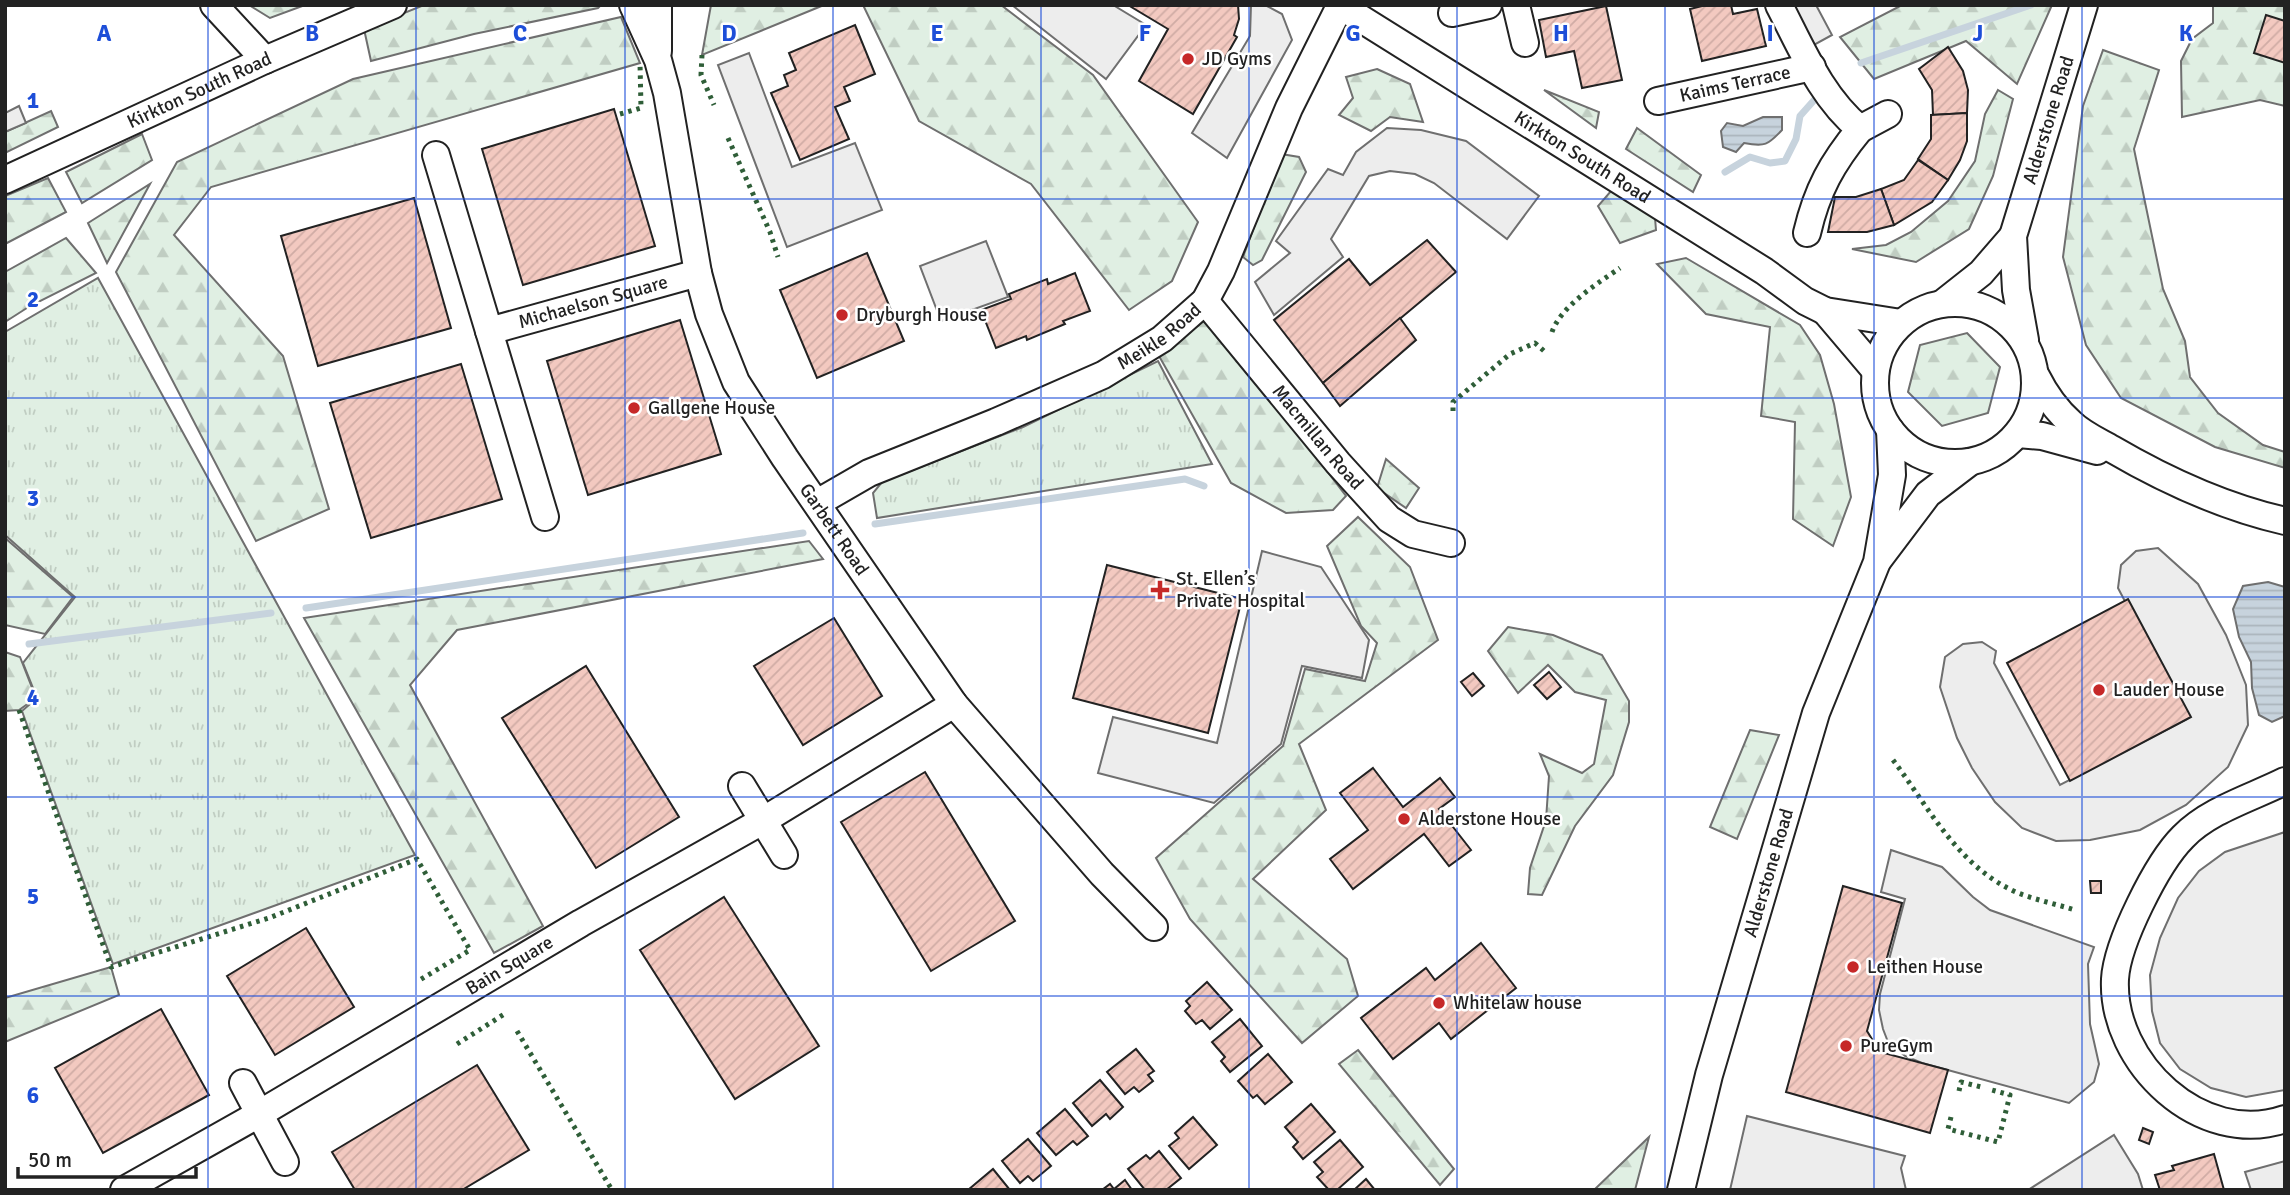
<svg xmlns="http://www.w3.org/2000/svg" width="2290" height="1195" font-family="Signika,sans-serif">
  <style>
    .grass { fill: url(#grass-tufts); stroke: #6f6f6f; stroke-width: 2 }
    .forest { fill: url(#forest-firs); stroke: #6f6f6f; stroke-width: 2 }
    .parking { fill: #ededed; stroke: #6f6f6f; stroke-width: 2 }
    .water { fill: url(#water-rules); stroke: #6f6f6f; stroke-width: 2 }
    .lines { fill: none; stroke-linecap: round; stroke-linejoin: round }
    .stream { stroke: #c7d3dd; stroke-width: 7 }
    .building { fill: url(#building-hatch); stroke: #222; stroke-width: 2 }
    .minor-casing { stroke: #222; stroke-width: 30 }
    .minor { stroke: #fff; stroke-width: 26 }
    .hedge { stroke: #2f5e38; stroke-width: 5; stroke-dasharray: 3.5 5; stroke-linecap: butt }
    .grid { fill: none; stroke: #1d4ed8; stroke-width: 2; stroke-opacity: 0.55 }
    .poi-dot { fill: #c62828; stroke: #fff; stroke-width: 2.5 }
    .labels { text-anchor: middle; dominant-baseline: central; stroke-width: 5; stroke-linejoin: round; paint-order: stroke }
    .poi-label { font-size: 19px; fill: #222; stroke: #fff; text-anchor: start }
    .street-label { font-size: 19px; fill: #222; stroke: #fff }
    .grid-label { font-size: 23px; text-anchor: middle; font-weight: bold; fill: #1d4ed8; stroke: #fff; stroke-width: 5; stroke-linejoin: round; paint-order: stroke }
  </style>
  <defs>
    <pattern id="grass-tufts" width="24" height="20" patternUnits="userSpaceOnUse" patternTransform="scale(1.75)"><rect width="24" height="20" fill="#e0efe3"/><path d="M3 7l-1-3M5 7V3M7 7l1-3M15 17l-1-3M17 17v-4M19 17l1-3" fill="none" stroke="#c0cdc2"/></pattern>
    <pattern id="forest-firs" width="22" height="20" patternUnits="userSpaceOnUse" patternTransform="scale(1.75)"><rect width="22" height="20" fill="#e0efe3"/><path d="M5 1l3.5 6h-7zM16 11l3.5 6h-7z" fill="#c0cdc2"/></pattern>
    <pattern id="water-rules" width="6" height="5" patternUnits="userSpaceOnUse" patternTransform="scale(1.75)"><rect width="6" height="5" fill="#c7d3dd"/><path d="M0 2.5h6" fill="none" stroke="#abb5bd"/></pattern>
    <pattern id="building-hatch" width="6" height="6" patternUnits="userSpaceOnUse" patternTransform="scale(1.75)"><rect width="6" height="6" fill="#f3c9c0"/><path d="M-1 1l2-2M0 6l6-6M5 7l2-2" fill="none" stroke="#d0aca5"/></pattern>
  </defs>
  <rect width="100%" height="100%" fill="#fff"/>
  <!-- grass -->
  <g class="grass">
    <polygon points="98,278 415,855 113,964 22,711 37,698 23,663 75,597 5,535 5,332"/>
    <polygon points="1158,361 1212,464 877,518 873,493 882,482 1023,427"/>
  </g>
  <!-- forest -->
  <g class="forest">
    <polygon points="249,5 305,5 270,18"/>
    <polygon points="424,5 601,5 598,8 474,34 371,61 364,29"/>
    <polygon points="711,5 824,5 702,55"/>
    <polygon points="863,5 1001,5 1093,75 1198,222 1172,281 1129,310 1031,184 919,121"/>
    <polygon points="1902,5 2052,5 2017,84 1966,41 1874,79 1840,37"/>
    <polygon points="2213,5 2285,5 2285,106 2260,100 2182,117 2181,61 2192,39 2213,23"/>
    <polygon points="621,17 640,63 211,187 174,235 283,356 329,509 256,541 116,272 177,162 353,79"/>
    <polygon points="2103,50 2159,70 2134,149 2163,289 2185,341 2190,377 2218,413 2263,445 2285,452 2285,468 2215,447 2121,398 2086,345 2063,257 2083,106"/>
    <polygon points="1377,69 1410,84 1423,122 1390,117 1371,131 1339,115 1353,98 1346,77"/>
    <polygon points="1544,90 1599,112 1596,128"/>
    <polygon points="1998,90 2013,99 1993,176 1969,229 1916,262 1852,249 1886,245 1911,232 1948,201 1975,161 1985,114"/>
    <polygon points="51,111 58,127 5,153 5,132"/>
    <polygon points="1637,128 1701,175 1693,192 1626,149"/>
    <polygon points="142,134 152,160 82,203 66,172"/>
    <polygon points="1281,154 1299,157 1306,172 1262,260 1253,265 1243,257"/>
    <polygon points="48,178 66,212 5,244 5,196"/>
    <polygon points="150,184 107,263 88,223"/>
    <polygon points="1611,191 1655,218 1656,230 1620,243 1598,206"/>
    <polygon points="66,238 96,273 30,306 5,322 5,272"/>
    <polygon points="1686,258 1800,325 1820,355 1834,404 1851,497 1833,546 1793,519 1795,422 1761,416 1770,327 1706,314 1657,264"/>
    <polygon points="1209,317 1346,496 1333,510 1286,513 1231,483 1159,356"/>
    <polygon points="1967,333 2000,367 1988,413 1942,426 1908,392 1920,345"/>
    <polygon points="1386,459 1419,488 1406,508 1377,488"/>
    <polygon points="1358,517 1410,567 1438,640 1299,744 1326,810 1253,879 1347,959 1358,996 1302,1043 1190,919 1156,858 1283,746 1305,669 1365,681 1377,643 1361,626 1327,546"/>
    <polygon points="5,538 73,597 45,634 5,625"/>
    <polygon points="809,541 823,559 457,630 410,685 543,926 494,953 304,618"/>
    <polygon points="1508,627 1553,635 1602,655 1629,701 1629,722 1613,775 1575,826 1542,895 1528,894 1530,868 1546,820 1549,776 1540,754 1582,773 1594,764 1606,700 1575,692 1548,665 1518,693 1488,651"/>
    <polygon points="5,652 20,657 36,698 19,710 5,711"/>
    <polygon points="1750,730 1779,735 1737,839 1710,827"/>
    <polygon points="111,967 119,995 5,1042 5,998"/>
    <polygon points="1358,1050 1454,1169 1440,1185 1339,1064"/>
    <polygon points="1649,1137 1635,1190 1594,1190"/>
  </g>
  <!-- parking -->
  <g class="parking">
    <polygon points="1012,5 1113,5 1146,25 1106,79"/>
    <polygon points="1251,5 1265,5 1282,14 1292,40 1227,158 1192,133 1250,36"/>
    <polygon points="1779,5 1816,5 1832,35 1803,51"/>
    <polygon points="749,53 792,167 855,143 882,210 787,247 718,65"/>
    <polygon points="19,106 26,123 5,132 5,113"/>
    <polygon points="1387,128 1421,130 1466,141 1539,196 1507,239 1434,183 1415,174 1390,171 1369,176 1331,239 1343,257 1274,315 1255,282 1290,253 1276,241 1328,169 1343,175 1356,152"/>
    <polygon points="986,241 1008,297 941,321 920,266"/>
    <polygon points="2158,548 2198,584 2226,635 2246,685 2248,725 2228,767 2186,805 2140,830 2090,840 2056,841 2022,828 1995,802 1972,768 1957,738 1940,687 1945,657 1963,644 1982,642 1996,651 1994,663 2060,785 2187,719 2118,588 2121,565 2136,551"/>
    <polygon points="1262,551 1321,567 1369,640 1362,678 1302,666 1281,744 1214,803 1098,773 1113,717 1217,743"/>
    <polygon points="2285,832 2285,1090 2246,1097 2211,1088 2180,1069 2160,1043 2152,1011 2150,975 2160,938 2178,898 2199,871 2225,852"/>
    <polygon points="1891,850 1942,867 1973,897 1990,910 2094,947 2088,964 2090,1024 2099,1064 2094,1082 2069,1103 1922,1063 1905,1056 1888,1042 1883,1029 1879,1010 1880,994 1905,899 1881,892"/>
    <polygon points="1747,1116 1905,1156 1901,1168 1906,1190 1730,1190"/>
    <polygon points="2114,1135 2138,1174 2143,1190 2028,1190"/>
    <polygon points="2285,1161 2285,1190 2251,1190 2245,1172"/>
  </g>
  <!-- water -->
  <g class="water">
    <path d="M 1763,117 L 1782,117 L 1782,130 C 1768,145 1765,147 1744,143 L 1736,152 L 1723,147 L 1721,131 L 1727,123 L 1743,126 Z"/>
    <polygon points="2268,582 2285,587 2285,716 2272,722 2259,715 2252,688 2251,662 2239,637 2233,609 2243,586"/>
  </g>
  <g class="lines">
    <!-- stream -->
    <g class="stream">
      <polyline points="1861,63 2031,5"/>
      <polyline points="1725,172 1750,157 1770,163 1785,161 1796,139 1800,116 1816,98"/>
      <polyline points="875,524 1185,479 1204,486"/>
      <polyline points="306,608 803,533"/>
      <polyline points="29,644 271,613"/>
    </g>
  </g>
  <!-- building -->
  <g class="building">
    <polygon points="1128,5 1238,5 1239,19 1234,35 1237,37 1193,114 1139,81 1168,29"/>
    <polygon points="1706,5 1731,5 1733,14 1757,9 1766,46 1702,61 1690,9"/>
    <polygon points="1606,6 1622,80 1582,88 1574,51 1546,57 1539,20"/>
    <polygon points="2266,15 2285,21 2285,63 2254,53"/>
    <polygon points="855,25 875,74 844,87 850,101 835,107 849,139 800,160 771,93 788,86 784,75 796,70 789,53"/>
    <polygon points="1948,47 1963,71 1968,90 1967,113 1933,115 1932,90 1919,69"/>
    <polygon points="614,109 655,246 523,285 482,149"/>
    <polygon points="1967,113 1967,141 1960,160 1948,180 1918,159 1931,139 1931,115"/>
    <polygon points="1918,160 1948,180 1932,202 1894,225 1881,189 1904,180"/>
    <polygon points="1881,189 1894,225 1867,232 1828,232 1835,197 1856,197"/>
    <polygon points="414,198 451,328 318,366 281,236"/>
    <polygon points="1427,240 1456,272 1323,383 1274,320 1349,259 1370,285"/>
    <polygon points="867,253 904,341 817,378 780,290"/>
    <polygon points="1075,273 1090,311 1063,321 1065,324 1027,340 1026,336 996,348 981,310 1011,299 1009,294 1047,279 1048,284"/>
    <polygon points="1400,318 1416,340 1340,406 1323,383"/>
    <polygon points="680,320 721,454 588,495 547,361"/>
    <polygon points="461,364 502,499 371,538 330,403"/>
    <polygon points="1107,565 1242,599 1208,733 1073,698"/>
    <polygon points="2128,599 2191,717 2070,781 2007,663"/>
    <polygon points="834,618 882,696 803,745 754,666"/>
    <polygon points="586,666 679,817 596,868 502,718"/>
    <polygon points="1549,672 1561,687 1547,699 1534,685"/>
    <polygon points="1473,673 1484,686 1472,696 1461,682"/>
    <polygon points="1373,768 1403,807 1440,778 1455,797 1439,809 1471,850 1449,866 1424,834 1353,889 1330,859 1368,830 1340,793"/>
    <polygon points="925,772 1015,921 931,971 841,822"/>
    <polygon points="2090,881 2101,881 2101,893 2091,893"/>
    <polygon points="1843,886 1902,903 1867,1031 1880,1052 1948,1070 1930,1133 1786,1092"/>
    <polygon points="724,897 819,1046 735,1099 640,950"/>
    <polygon points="306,928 354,1007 275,1055 227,976"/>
    <polygon points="1481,943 1516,988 1451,1039 1439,1023 1393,1059 1361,1018 1426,968 1435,980"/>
    <polygon points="1207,982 1232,1010 1210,1029 1202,1020 1196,1024 1185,1011 1190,1006 1186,1001"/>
    <polygon points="161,1009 209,1095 103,1153 55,1068"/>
    <polygon points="1240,1019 1262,1046 1230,1072 1221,1061 1225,1057 1212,1042"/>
    <polygon points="1136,1049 1154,1071 1148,1075 1153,1081 1139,1092 1134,1087 1125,1094 1107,1072"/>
    <polygon points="1268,1054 1292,1082 1265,1104 1257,1095 1253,1098 1238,1081"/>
    <polygon points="477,1065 529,1150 462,1190 355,1190 332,1152"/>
    <polygon points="1100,1080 1123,1107 1110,1119 1106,1114 1092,1126 1073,1103"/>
    <polygon points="1311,1104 1335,1132 1303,1159 1293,1147 1298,1142 1285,1127"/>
    <polygon points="1065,1109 1088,1136 1077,1145 1073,1141 1056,1155 1037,1133"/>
    <polygon points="1193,1117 1217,1145 1189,1169 1169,1146 1179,1138 1175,1133"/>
    <polygon points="2143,1128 2153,1132 2149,1144 2139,1140"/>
    <polygon points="1028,1139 1051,1166 1033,1181 1028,1176 1020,1183 1002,1161"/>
    <polygon points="1340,1140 1363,1167 1337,1190 1329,1190 1317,1177 1323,1172 1314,1162"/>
    <polygon points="1159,1151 1181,1178 1166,1190 1145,1190 1128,1169 1146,1155 1150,1159"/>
    <polygon points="2214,1154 2224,1190 2160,1190 2155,1175 2174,1170 2172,1166"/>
    <polygon points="993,1169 1010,1190 968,1190"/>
    <polygon points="1366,1179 1375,1190 1354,1190"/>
    <polygon points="1125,1180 1132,1190 1102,1190 1110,1184 1114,1189"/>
  </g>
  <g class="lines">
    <!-- minor casing -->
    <g class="minor-casing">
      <g id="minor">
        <polyline points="214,5 265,60"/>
        <path id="s1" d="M 633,5 L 658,60 L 667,93 L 698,273 L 709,314 L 736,382 L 785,458 L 954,704 L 1102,874 L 1154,927"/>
        <polyline points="658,5 658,51"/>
        <path id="s2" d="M 1339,5 L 1764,271 L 1805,301 L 1825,311 L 1901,323"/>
        <polyline points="1516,5 1525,43"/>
        <path d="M 1779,5 C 1802,49 1821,97 1860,129 C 1832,163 1817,190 1807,233"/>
        <polyline points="1452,13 1488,5"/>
        <path id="s3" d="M 1658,101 L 1812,67"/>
        <polyline points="1860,129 1888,114"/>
        <polyline points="436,155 545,517"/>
        <path id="s4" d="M 5,180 L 265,60 L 393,5"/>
        <path id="s5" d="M 1205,301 L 1338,463 L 1389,519 L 1413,534 L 1451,543"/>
        <circle cx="1955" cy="383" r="80"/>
        <polyline points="1943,303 1981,273 2013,236"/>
        <polyline points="1825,311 1875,370"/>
        <path id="s6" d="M 489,331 L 698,273"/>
        <path id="s7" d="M 2025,340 L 2016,290 L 2013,236 L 2084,5"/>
        <path d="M 2036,376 C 2045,394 2055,409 2071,423 C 2082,434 2098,441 2112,449 C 2165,480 2224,507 2285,521"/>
        <polyline points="2018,434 2042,436 2097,451"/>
        <path id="s8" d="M 817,503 L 869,473 L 996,422 L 1103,375 L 1162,339 L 1205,301 L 1221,271 L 1289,108 L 1340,6"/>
        <polyline points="1879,559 1928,494 1970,462"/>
        <path d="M 2285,781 C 2251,798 2209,810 2183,837 C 2157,863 2117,943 2115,979 C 2111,1063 2201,1148 2285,1119"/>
        <polyline points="742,786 784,855"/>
        <polyline points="243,1083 285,1162"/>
        <path id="s9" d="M 124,1190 L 259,1114 L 581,923 L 764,820 L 954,704"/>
        <path id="s10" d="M 1681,1190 L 1709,1075 L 1816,713 L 1877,562 L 1892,475 L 1890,430"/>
      </g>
    </g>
    <!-- minor -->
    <use href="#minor" class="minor"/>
    <!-- hedge -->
    <g class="hedge">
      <polyline points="702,55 701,75 714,105"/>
      <polyline points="620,114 641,108 640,63"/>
      <polyline points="728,138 770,232 778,257"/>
      <path d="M 1552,332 C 1561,306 1598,283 1620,268"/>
      <polyline points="1453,411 1453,402 1510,354 1535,343 1544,351"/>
      <polyline points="19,710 111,967 269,918 417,859 470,950 418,981"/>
      <path d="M 1893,760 C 1930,809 1958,867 2018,893 C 2036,900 2056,904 2075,910"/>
      <polyline points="517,1031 612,1190"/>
      <polyline points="457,1044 506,1013"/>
      <polyline points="1959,1091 1961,1082 1981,1087"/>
      <polyline points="1951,1117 1948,1129 1998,1142 2010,1095 1992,1090"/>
    </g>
  </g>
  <!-- grid -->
  <path class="grid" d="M 208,5 L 208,1190M 416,5 L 416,1190M 625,5 L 625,1190M 833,5 L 833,1190M 1041,5 L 1041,1190M 1249,5 L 1249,1190M 1457,5 L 1457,1190M 1665,5 L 1665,1190M 1874,5 L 1874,1190M 2082,5 L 2082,1190M 5,199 L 2285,199M 5,398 L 2285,398M 5,597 L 2285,597M 5,797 L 2285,797M 5,996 L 2285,996"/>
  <!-- markers -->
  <g class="poi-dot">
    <circle cx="1188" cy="59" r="7"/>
    <circle cx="842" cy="315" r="7"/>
    <circle cx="634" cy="408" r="7"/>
    <path d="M1156.5 579.5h7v7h7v7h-7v7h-7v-7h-7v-7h7z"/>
    <circle cx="2099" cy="690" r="7"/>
    <circle cx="1404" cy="819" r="7"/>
    <circle cx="1853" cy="967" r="7"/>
    <circle cx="1439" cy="1003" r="7"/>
    <circle cx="1846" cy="1046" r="7"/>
  </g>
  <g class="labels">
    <!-- poi labels -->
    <g class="poi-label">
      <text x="1202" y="59">JD Gyms</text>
      <text x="856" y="315">Dryburgh House</text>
      <text x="648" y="408">Gallgene House</text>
      <text x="1176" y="579">St. Ellen’s<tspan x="1176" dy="22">Private Hospital</tspan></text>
      <text x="2113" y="690">Lauder House</text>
      <text x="1418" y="819">Alderstone House</text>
      <text x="1867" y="967">Leithen House</text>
      <text x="1453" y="1003">Whitelaw house</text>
      <text x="1860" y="1046">PureGym</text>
    </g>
    <!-- street labels -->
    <g class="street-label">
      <text stroke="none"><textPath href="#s3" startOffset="79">Kaims Terrace</textPath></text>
      <text stroke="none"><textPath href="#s4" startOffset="214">Kirkton South Road</textPath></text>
      <text stroke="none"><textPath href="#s7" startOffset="226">Alderstone Road</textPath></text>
      <text stroke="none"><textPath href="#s2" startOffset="287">Kirkton South Road</textPath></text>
      <text stroke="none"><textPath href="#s6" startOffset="108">Michaelson Square</textPath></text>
      <text stroke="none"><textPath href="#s8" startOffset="382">Meikle Road</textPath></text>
      <text stroke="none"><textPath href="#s5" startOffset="177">Macmillan Road</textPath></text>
      <text stroke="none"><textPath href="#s1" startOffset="570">Garbett Road</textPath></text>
      <text stroke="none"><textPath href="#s10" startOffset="329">Alderstone Road</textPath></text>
      <text stroke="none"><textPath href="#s9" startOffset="446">Bain Square</textPath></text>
    </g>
  </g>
  <g class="grid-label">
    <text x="104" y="41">A</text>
    <text x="312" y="41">B</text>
    <text x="520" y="41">C</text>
    <text x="729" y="41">D</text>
    <text x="937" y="41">E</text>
    <text x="1145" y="41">F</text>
    <text x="1353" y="41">G</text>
    <text x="1561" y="41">H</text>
    <text x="1770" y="41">I</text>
    <text x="1978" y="41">J</text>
    <text x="2186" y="41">K</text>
    <text x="33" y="108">1</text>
    <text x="33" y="307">2</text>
    <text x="33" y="506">3</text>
    <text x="33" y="705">4</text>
    <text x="33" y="904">5</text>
    <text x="33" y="1103">6</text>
  </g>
  <!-- border -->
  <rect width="2290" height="1195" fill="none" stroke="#222222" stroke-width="14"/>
  <!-- scale -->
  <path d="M18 1167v10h178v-10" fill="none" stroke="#222222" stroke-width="3.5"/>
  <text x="28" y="1167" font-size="21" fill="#222222" stroke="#ffffff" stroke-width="5" paint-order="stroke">50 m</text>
</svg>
